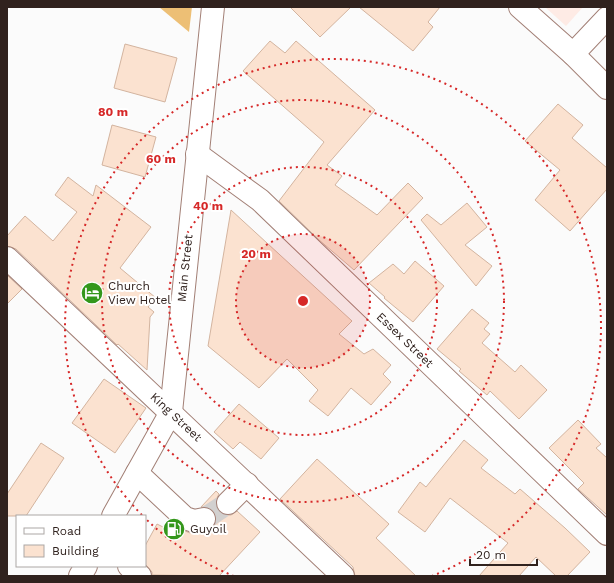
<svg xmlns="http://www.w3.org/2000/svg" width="614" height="583" font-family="'Work Sans',sans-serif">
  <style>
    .built { fill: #feebe5 }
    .green { fill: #edbf75 }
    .building { fill: #fbe2d0; stroke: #d3b49f }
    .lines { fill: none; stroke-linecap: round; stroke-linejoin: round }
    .minor-tunnel { stroke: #d2d0cf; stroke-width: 22; stroke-dasharray: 22 11; stroke-linecap: butt }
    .minor-casing { stroke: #a27f75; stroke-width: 24 }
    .minor { stroke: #fff; stroke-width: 22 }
    .ring { fill: none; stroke: #d62828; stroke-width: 2; stroke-dasharray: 2 4 }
    .labels { text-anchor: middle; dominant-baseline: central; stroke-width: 4; stroke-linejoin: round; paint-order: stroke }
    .street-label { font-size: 12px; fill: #30221e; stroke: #fff }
    .poi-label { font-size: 12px; fill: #30221e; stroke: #fff; text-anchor: start }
    .centre { fill: #d62828; stroke: #fff; stroke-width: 2 }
    .ring-label { font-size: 12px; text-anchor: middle; font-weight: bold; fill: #d62828; stroke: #fff; stroke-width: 4; stroke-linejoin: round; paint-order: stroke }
  </style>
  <rect width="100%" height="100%" fill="#fbfbfb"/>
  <!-- built -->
  <polygon class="built" points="545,7 583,7 566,26"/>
  <!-- green -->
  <polygon class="green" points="159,7 192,7 189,32"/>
  <!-- building -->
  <g class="building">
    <polygon points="290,7 351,7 320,37"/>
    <polygon points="359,7 440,7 428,22 433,27 413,51"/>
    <polygon points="270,41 285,53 296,41 375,110 327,165 342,176 335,185 377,215 408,183 423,198 354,270 318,239 279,201 324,142 243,71"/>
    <polygon points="125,44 177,58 165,102 114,88"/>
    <polygon points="558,104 583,125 572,138 607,168 607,189 570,231 535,200 560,170 525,141"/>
    <polygon points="112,125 156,137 145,177 102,165"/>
    <polygon points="68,177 93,196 96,185 151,227 120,268 156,298 148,307 154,312 150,317 147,370 118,344 117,345 16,249 7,246 7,236 25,216 53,241 77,212 55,195"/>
    <polygon points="467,203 487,227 465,245 492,266 476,286 421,220 427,214 441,225"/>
    <polygon points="231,210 352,321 339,334 364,354 373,349 391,365 383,374 391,382 371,405 351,388 328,416 309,401 318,390 287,359 259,388 208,346"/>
    <polygon points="415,261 444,286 413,322 384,298 385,297 369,283 393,264 404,274"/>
    <polygon points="7,275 22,289 7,304"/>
    <polygon points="472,309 489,323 484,329 490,334 482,343 515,372 521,365 547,390 519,419 490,391 487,395 459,371 461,369 437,349"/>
    <polygon points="104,379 146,408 115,453 72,423"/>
    <polygon points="239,404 279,438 261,459 240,442 233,449 214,432"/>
    <polygon points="578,420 601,444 596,448 607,458 607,515 578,489 584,483 549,448"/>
    <polygon points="464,440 488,460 481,468 515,494 520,489 565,528 590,552 567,576 556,576 536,557 519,576 479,576 508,543 450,498 425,532 398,512 420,482 426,487"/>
    <polygon points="41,443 64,458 26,516 7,516 7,494"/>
    <polygon points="317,459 389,524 376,538 416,576 355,576 353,567 280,499"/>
    <polygon points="216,491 219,494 216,500 216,506 219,512 225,515 231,515 237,511 260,532 219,576 152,575 152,572 145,564 145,546 157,524 167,529 171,527 179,531 180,529 190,533 206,531 212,529 216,523 216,516 214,511 208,507 201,507"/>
  </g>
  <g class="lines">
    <!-- minor-tunnel -->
    <polyline class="minor-tunnel" points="204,519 228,503"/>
    <!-- minor casing -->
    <g class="minor-casing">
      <g id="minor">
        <polyline points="520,7 573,54 607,88"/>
        <polyline points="573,54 607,18"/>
        <polyline points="197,154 260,200 607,534"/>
        <polyline points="7,258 343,576"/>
        <polyline points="137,473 185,518 194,521 204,519"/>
        <polyline points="228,503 247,484"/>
        <polyline points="113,516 171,412 213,7"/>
        <polyline points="129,566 140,576"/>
        <polyline points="80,576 86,566"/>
      </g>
    </g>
    <!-- minor -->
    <use href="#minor" class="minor"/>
  </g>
  <!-- distance rings -->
  <circle cx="303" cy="301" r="67" fill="#d62828" fill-opacity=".12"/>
  <g class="ring">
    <circle cx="303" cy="301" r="67"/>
    <circle cx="303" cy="301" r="134"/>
    <circle cx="303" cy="301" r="201"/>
    <path d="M142 515A268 268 0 1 1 145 518"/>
  </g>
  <!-- icons -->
  <defs>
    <g id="hotel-disc" transform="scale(1.15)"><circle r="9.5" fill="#34971b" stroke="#fff"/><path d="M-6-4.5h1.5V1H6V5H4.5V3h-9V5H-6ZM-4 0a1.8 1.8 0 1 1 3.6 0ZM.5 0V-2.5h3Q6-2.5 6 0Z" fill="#fff"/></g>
    <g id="fuel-disc" transform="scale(1.15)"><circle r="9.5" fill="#34971b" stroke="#fff"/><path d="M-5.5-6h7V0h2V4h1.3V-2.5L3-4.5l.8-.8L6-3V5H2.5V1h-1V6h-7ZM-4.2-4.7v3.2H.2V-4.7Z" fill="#fff"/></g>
  </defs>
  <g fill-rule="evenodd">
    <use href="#hotel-disc" x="92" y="293"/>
    <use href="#fuel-disc" x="174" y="529"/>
  </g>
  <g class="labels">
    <!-- street labels -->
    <g class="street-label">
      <text transform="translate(185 268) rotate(-84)">Main Street</text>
      <text transform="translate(405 340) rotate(44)">Essex Street</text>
      <text transform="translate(176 417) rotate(43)">King Street</text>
    </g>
    <!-- poi labels -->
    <g class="poi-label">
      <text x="108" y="286">Church<tspan x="108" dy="14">View Hotel</tspan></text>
      <text x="190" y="529">Guyoil</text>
    </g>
  </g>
  <circle cx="303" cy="301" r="6" class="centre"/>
  <g class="ring-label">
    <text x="113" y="116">80 m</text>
    <text x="161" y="163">60 m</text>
    <text x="208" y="210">40 m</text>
    <text x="256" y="258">20 m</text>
  </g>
  <!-- border -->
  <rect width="614" height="583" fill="none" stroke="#30221e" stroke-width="16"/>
  <!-- legend -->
  <rect x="16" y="515" width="130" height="52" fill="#ffffff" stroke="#aca7a5"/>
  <rect x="24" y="528" width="20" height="6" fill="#ffffff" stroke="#aca7a5"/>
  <text x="52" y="535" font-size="12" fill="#30221e">Road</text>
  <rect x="24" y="545" width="20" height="12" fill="#fbe2d0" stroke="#aca7a5"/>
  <text x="52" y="555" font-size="12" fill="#30221e">Building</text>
  <!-- scale -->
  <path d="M470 559v6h67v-6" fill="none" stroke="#30221e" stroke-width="2"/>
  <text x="476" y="559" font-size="12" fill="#30221e" stroke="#ffffff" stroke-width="3" paint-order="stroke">20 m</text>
</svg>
